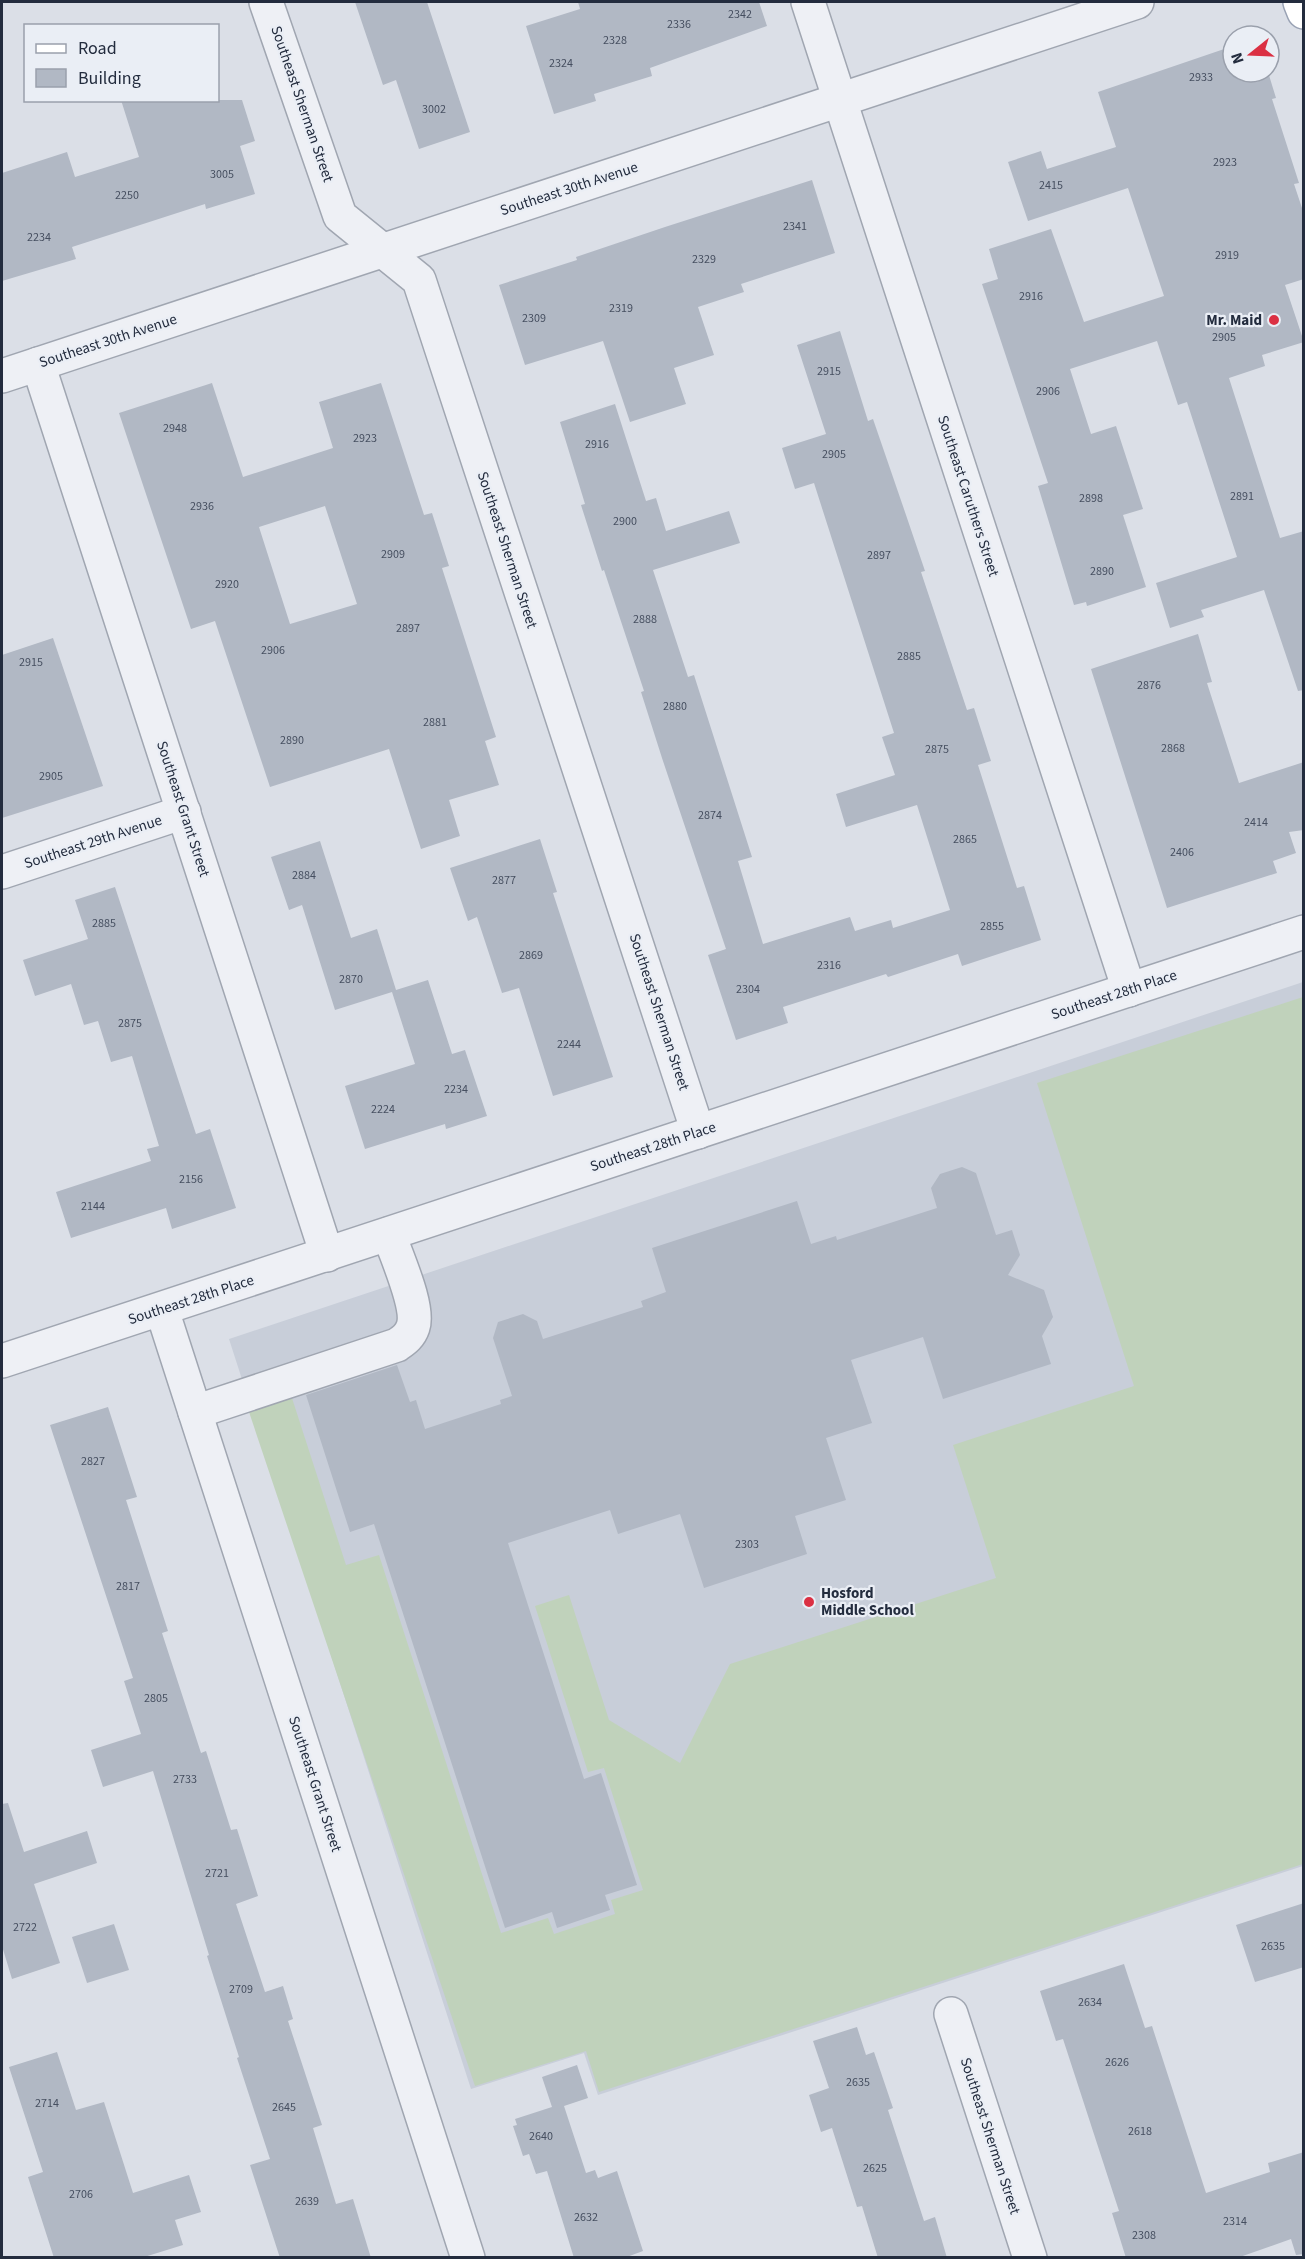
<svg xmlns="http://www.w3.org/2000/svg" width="1305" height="2259" font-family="'Source Sans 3',sans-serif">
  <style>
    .built { fill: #c8ced9 }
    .grass { fill: #c0d2bb }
    .building { fill: #b1b8c4; fill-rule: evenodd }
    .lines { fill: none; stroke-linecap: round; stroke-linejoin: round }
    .minor-casing { stroke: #a0a6b1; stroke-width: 36 }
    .major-casing { stroke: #99a2b4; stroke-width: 36 }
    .minor { stroke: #eef0f5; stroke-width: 33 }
    .major { stroke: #fff; stroke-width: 33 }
    .poi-dot { fill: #db3043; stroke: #eaeef5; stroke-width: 2 }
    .labels { text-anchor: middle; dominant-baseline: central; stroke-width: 4.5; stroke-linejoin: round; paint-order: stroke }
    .number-label { font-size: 12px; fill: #464f60 }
    .street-label { font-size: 15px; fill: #232c3e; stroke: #eaeef5 }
    .poi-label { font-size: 15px; font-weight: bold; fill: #232c3e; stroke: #eaeef5; text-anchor: end }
  </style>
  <rect width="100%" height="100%" fill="#dbdfe7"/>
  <!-- built -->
  <polygon class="built" points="1303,982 1303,1866 598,2095 584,2053 471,2089 229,1339"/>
  <!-- grass -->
  <polygon class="grass" points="1303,997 1303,1864 599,2092 586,2051 475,2086 248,1409 291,1395 346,1565 379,1555 501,1933 548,1918 554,1934 615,1914 611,1900 643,1890 604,1768 588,1772 535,1606 569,1595 609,1720 680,1763 730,1664 996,1578 953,1445 1134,1386 1037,1083"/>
  <!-- building -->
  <g class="building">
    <polygon points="355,2 427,2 470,132 419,149 396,80 383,85"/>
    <polygon points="578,2 759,2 767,26 650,68 652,76 594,94 596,101 554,114 526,26 580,9"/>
    <polygon points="1233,46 1233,72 1268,72 1276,98 1272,99 1299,183 1294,184 1304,214 1304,279 1285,285 1304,342 1262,355 1265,366 1229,378 1280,538 1304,531 1304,690 1298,691 1264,590 1201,610 1204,617 1170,628 1156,583 1237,557 1187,402 1178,405 1157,341 1070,369 1091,434 1116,426 1143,509 1123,515 1146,587 1087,606 1086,602 1074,605 1038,486 1048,483 982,284 998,279 989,249 1051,229 1084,322 1164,296 1128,188 1028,221 1008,162 1041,151 1047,169 1116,147 1098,92"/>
    <polygon points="121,100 242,100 255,141 240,146 255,194 206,209 205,204 72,247 76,259 2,281 2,173 67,152 75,177 139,157"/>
    <polygon points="812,180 835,253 741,284 744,292 698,307 714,355 674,368 686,404 630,422 603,341 525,365 499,285 577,260 576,257 665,227"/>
    <polygon points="840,331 868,421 873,419 906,515 925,571 921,572 967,710 974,708 991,761 978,765 1017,888 1024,886 1041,940 962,966 958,954 888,977 886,974 783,1007 788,1023 736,1040 708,955 726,949 662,758 641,692 644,691 604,570 602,571 581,505 585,504 560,422 615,404 646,501 656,498 666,531 729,511 740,543 653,570 688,677 694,675 752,857 738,861 763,944 850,917 855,931 891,920 893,928 950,910 917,805 846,827 836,794 895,775 882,737 894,733 814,483 795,489 782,448 826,434 797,345"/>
    <path d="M 212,383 L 243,477 L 333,448 L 319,402 L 381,383 L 424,515 L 432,513 L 449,566 L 442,568 L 496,737 L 485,741 L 499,785 L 449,800 L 460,836 L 421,849 L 389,749 L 270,787 L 215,621 L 191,629 L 119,413 ZM 325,506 L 357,604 L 290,624 L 259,527 Z"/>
    <polygon points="1198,634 1212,682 1207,683 1239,783 1304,762 1304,830 1289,832 1296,853 1273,861 1277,873 1167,908 1091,669"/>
    <polygon points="53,638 103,786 2,818 2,655"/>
    <polygon points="540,839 557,892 553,893 613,1077 553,1096 519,988 502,993 477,917 468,921 450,868"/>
    <polygon points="320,841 351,938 377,929 396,990 428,980 452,1054 465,1050 487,1116 446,1129 445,1124 365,1149 345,1086 415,1064 392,992 335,1010 302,905 289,910 271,857"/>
    <polygon points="115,887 196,1134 210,1129 236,1208 172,1229 166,1208 71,1238 56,1192 151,1161 147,1149 159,1146 132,1056 111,1062 98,1021 84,1025 71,984 35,996 23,960 88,939 75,900"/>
    <polygon points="962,1167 976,1173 996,1235 1012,1230 1020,1255 1008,1275 1044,1290 1053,1317 1042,1336 1051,1364 943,1399 923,1337 851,1360 872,1423 826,1438 846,1500 795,1516 807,1554 704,1588 680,1514 618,1534 610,1510 508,1543 584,1779 601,1773 637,1885 605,1895 610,1910 557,1928 552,1912 505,1928 374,1524 350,1532 306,1395 397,1365 410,1402 416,1400 425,1429 501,1404 500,1400 512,1396 493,1338 498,1322 523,1314 537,1321 543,1339 643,1307 641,1301 666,1292 652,1248 797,1201 811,1244 836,1236 837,1240 937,1208 931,1188 940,1174"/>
    <polygon points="108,1407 137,1497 126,1500 168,1631 162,1633 201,1753 206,1751 231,1830 237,1829 258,1896 236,1904 265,1992 283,1986 293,2019 288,2021 322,2125 313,2128 336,2204 353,2199 371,2258 280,2258 250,2165 270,2159 237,2058 239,2057 207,1956 209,1955 153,1771 103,1787 91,1750 141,1734 124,1681 133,1678 50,1425"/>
    <polygon points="8,1803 24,1852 87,1831 97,1863 34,1884 60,1963 12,1979 2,1946 2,1804"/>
    <polygon points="1304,1903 1304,1967 1255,1982 1236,1925"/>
    <polygon points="114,1924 129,1970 87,1983 72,1937"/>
    <polygon points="1124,1964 1145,2028 1152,2026 1206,2193 1270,2172 1268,2163 1304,2152 1304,2254 1296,2255 1291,2239 1237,2258 1126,2258 1112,2213 1119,2211 1063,2039 1056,2041 1040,1991"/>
    <polygon points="857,2027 866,2055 874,2052 893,2108 888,2110 924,2221 935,2217 947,2258 878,2258 862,2206 857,2207 832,2128 821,2132 809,2095 829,2088 813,2041"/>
    <polygon points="57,2052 76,2110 104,2102 133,2193 189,2175 201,2212 175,2220 183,2245 141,2258 54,2258 28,2177 43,2172 9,2067"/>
    <polygon points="577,2065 588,2098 564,2106 586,2173 595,2170 598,2178 617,2171 643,2251 624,2258 574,2258 547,2171 536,2174 529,2154 523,2156 513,2126 517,2125 515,2119 552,2107 542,2077"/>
  </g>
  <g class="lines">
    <!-- minor casing -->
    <g class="minor-casing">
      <g id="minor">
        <polyline points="266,2 340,216 419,280 698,1132"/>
        <polyline points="808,2 1129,990"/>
        <polyline points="38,364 327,1255"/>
        <polyline points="2,376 1137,2"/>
        <polyline points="2,872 184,812"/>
        <polyline points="162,1310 468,2258"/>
        <polyline points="2,1361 1304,932"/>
        <path d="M 195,1412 L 397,1345 C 404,1340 410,1336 413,1327 C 420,1307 396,1256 389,1234"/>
        <polyline points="951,2014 1030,2258"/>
      </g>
    </g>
    <!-- major casing -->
    <g class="major-casing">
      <polyline id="major" points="1300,2 1304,12"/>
    </g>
    <!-- minor -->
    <use href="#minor" class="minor"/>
    <!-- major -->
    <use href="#major" class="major"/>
  </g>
  <!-- markers -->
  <g class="poi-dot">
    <circle cx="1274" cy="320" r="6"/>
    <circle cx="809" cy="1602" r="6"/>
  </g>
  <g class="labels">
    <!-- number labels -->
    <g class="number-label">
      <text x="740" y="14">2342</text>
      <text x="679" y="24">2336</text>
      <text x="615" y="40">2328</text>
      <text x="561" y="63">2324</text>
      <text x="1201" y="77">2933</text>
      <text x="434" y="109">3002</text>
      <text x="1225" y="162">2923</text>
      <text x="222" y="174">3005</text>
      <text x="1051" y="185">2415</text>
      <text x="127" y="195">2250</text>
      <text x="795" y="226">2341</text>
      <text x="39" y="237">2234</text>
      <text x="1227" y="255">2919</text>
      <text x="704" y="259">2329</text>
      <text x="1031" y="296">2916</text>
      <text x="621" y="308">2319</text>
      <text x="534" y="318">2309</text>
      <text x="1224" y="337">2905</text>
      <text x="829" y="371">2915</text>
      <text x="1048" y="391">2906</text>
      <text x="175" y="428">2948</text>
      <text x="365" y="438">2923</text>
      <text x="597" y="444">2916</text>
      <text x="834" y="454">2905</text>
      <text x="1242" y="496">2891</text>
      <text x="1091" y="498">2898</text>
      <text x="202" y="506">2936</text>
      <text x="625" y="521">2900</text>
      <text x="393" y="554">2909</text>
      <text x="879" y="555">2897</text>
      <text x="1102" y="571">2890</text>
      <text x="227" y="584">2920</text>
      <text x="645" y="619">2888</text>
      <text x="408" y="628">2897</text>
      <text x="273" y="650">2906</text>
      <text x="909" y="656">2885</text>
      <text x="31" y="662">2915</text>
      <text x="1149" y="685">2876</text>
      <text x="675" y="706">2880</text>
      <text x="435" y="722">2881</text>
      <text x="292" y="740">2890</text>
      <text x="1173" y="748">2868</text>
      <text x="937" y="749">2875</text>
      <text x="51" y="776">2905</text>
      <text x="710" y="815">2874</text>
      <text x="1256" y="822">2414</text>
      <text x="965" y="839">2865</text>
      <text x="1182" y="852">2406</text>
      <text x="304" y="875">2884</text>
      <text x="504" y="880">2877</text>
      <text x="104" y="923">2885</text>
      <text x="992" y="926">2855</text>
      <text x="531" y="955">2869</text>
      <text x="829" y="965">2316</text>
      <text x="351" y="979">2870</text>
      <text x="748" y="989">2304</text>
      <text x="130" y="1023">2875</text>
      <text x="569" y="1044">2244</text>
      <text x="456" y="1089">2234</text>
      <text x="383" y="1109">2224</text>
      <text x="191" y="1179">2156</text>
      <text x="93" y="1206">2144</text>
      <text x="93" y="1461">2827</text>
      <text x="747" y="1544">2303</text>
      <text x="128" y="1586">2817</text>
      <text x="156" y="1698">2805</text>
      <text x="185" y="1779">2733</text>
      <text x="217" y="1873">2721</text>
      <text x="25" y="1927">2722</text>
      <text x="1273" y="1946">2635</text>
      <text x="241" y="1989">2709</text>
      <text x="1090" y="2002">2634</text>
      <text x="1117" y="2062">2626</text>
      <text x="858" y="2082">2635</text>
      <text x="47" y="2103">2714</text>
      <text x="284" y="2107">2645</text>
      <text x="1140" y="2131">2618</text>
      <text x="541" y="2136">2640</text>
      <text x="875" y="2168">2625</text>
      <text x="81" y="2194">2706</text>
      <text x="307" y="2201">2639</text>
      <text x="586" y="2217">2632</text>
      <text x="1235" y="2221">2314</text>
      <text x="1144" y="2235">2308</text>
    </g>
    <!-- street labels -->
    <g class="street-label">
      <text transform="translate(302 104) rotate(71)">Southeast Sherman Street</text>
      <text transform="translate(569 189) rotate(-18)">Southeast 30th Avenue</text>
      <text transform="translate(108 341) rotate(-18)">Southeast 30th Avenue</text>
      <text transform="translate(968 496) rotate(72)">Southeast Caruthers Street</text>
      <text transform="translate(507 550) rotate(72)">Southeast Sherman Street</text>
      <text transform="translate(183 809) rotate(72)">Southeast Grant Street</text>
      <text transform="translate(93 842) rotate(-18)">Southeast 29th Avenue</text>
      <text transform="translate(1114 995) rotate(-18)">Southeast 28th Place</text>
      <text transform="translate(659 1012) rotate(72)">Southeast Sherman Street</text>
      <text transform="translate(653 1147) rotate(-18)">Southeast 28th Place</text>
      <text transform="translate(191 1300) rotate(-18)">Southeast 28th Place</text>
      <text transform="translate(315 1784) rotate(72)">Southeast Grant Street</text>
      <text transform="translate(990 2136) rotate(72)">Southeast Sherman Street</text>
    </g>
    <!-- poi labels -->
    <g class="poi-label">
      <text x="1262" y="320">Mr. Maid</text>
      <text x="821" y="1593" text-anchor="start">Hosford<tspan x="821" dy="17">Middle School</tspan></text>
    </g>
  </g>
  <!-- border -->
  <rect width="1305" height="2259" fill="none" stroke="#232c3e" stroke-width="6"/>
  <!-- legend -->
  <rect x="24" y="24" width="195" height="78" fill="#eaeef5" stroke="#9aa0ac" stroke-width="1.5"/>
  <rect x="36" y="44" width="30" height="9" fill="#ffffff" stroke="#9aa0ac" stroke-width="1.5"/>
  <text x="78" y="54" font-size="18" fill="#232c3e">Road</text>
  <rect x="36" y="69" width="30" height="18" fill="#b1b8c4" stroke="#9aa0ac" stroke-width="1.5"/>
  <text x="78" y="84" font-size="18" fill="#232c3e">Building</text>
  <!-- north arrow -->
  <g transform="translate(1251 54) rotate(252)"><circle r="28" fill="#eaeef5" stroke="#9aa0ac" stroke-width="1.5"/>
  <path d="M0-4.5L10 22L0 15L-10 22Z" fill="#db3043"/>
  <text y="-9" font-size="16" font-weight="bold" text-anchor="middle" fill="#232c3e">N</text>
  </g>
</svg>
